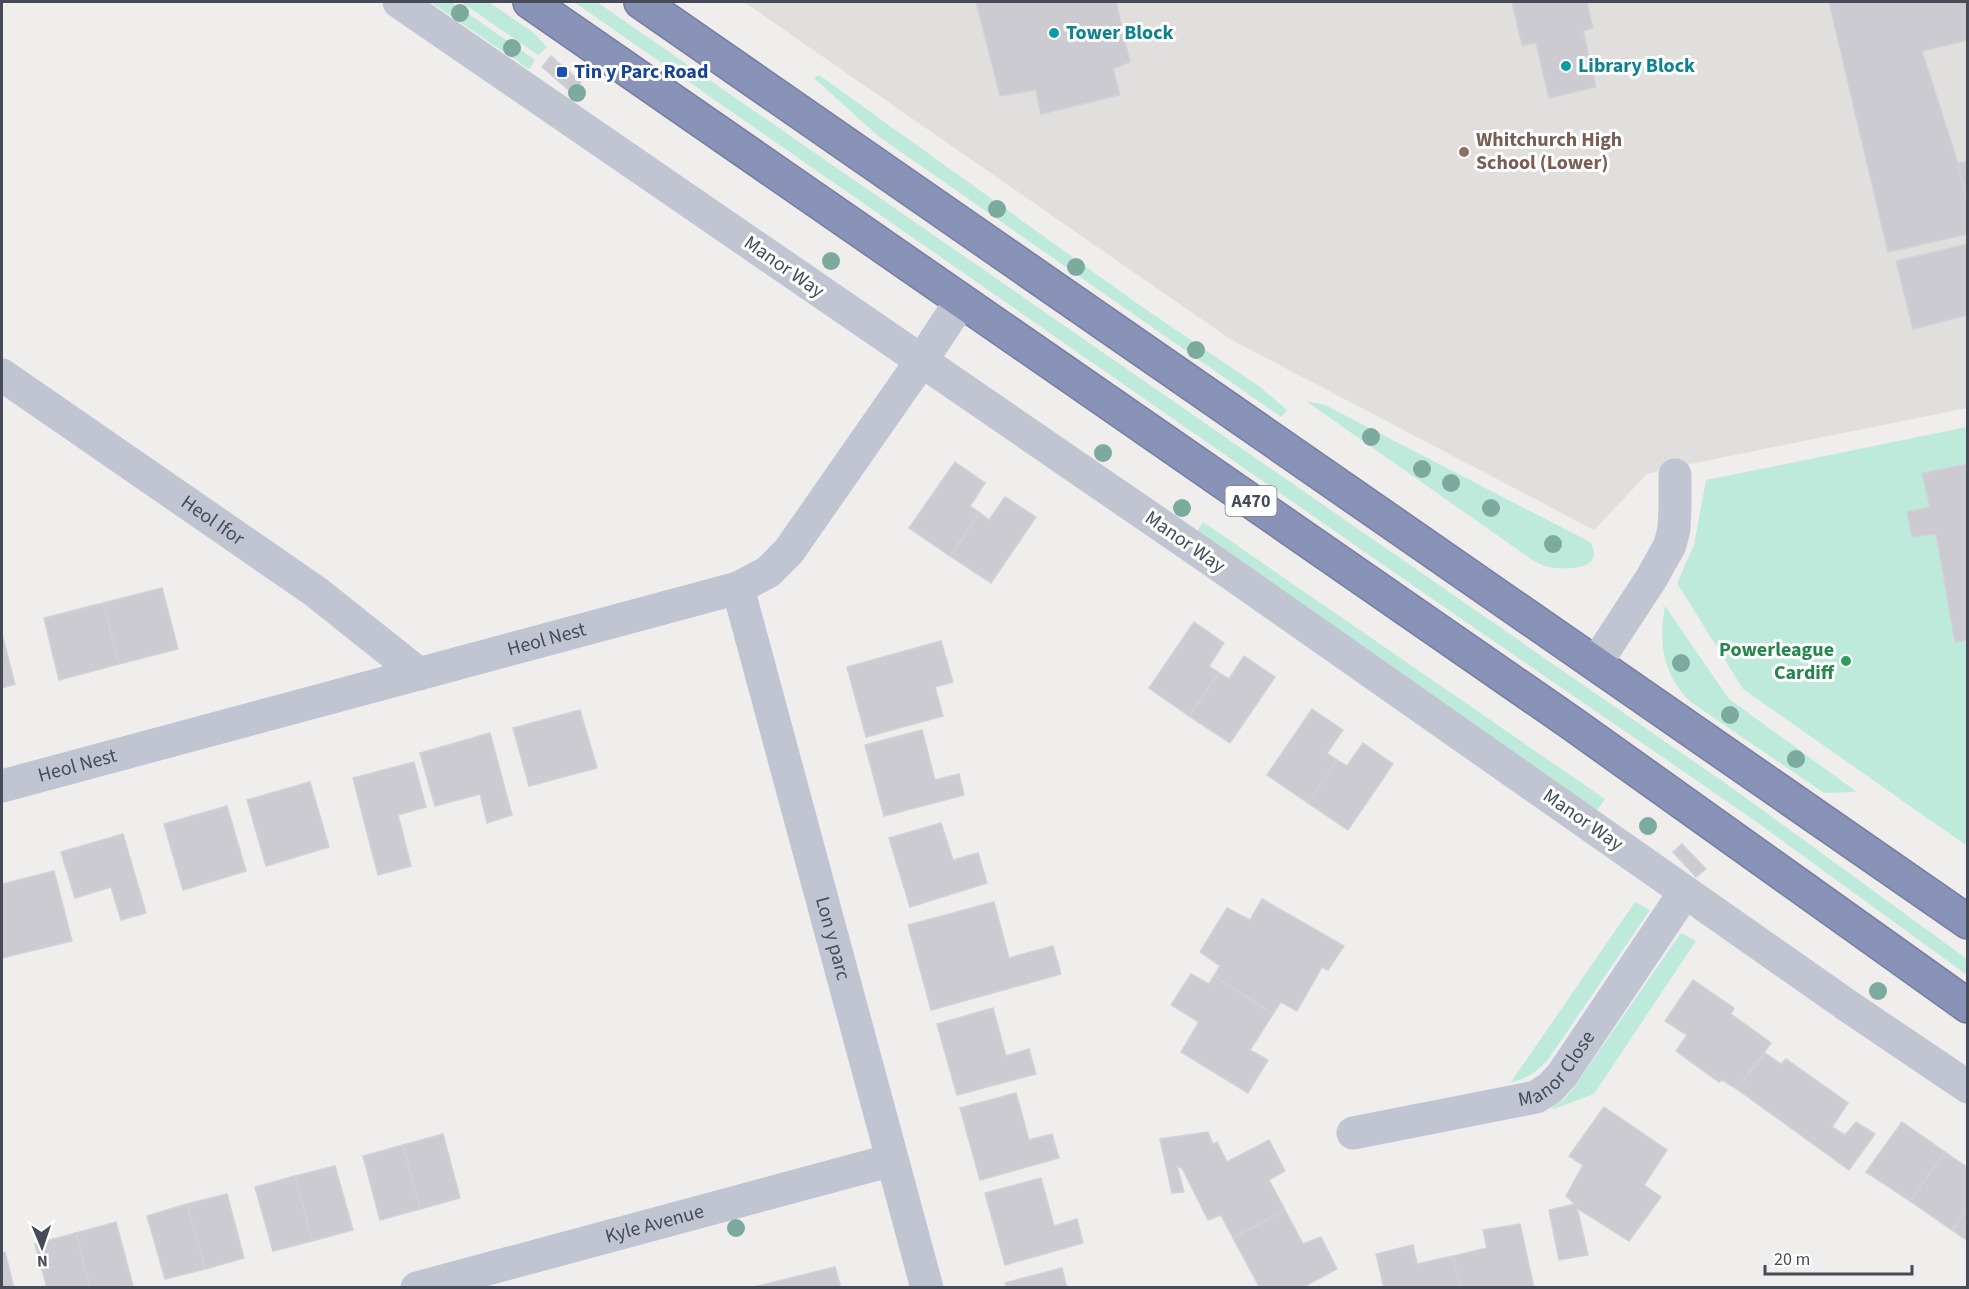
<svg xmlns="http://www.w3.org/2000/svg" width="1969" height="1289" font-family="'Source Sans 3',sans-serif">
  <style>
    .education { fill: #e0dfde }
    .green { fill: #beeadb }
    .building { fill: #cbcbd1; stroke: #d1d1d8; stroke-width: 1.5 }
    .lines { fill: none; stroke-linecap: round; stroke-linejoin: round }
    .highway-casing { stroke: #747ea3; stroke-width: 36 }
    .minor { stroke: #c1c5d1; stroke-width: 33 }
    .highway { stroke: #8993b8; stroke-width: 33 }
    .tree { fill: #7daa9f }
    .culture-dot { fill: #0f9aa8; stroke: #fff; stroke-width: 2 }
    .transit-dot { fill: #1a4fb4; stroke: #fff; stroke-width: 2 }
    .education-dot { fill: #8d6e63; stroke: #fff; stroke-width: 2 }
    .leisure-dot { fill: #2e9e5b; stroke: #fff; stroke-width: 2 }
    .labels { text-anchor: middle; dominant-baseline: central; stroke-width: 6; stroke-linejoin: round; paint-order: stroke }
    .shield { fill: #fff; stroke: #7e818a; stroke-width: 1.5 }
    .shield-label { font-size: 18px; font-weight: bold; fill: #474b58 }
    .culture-label { font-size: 20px; font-weight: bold; fill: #0d838f; stroke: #fff; text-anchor: start }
    .transit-label { font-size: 20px; font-weight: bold; fill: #164399; stroke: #fff; text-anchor: start }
    .education-label { font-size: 20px; font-weight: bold; fill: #785e54; stroke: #fff; text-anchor: start }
    .street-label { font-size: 20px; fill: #474b58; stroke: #fff }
    .leisure-label { font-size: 20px; font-weight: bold; fill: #27864d; stroke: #fff; text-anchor: end }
  </style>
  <rect width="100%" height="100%" fill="#efeeed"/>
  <!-- education -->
  <polygon class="education" points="744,2 1967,2 1967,408 1700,462 1647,474 1594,530 1230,339"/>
  <!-- green -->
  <g class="green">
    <polygon points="430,2 451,2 535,60 529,69"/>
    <polygon points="461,2 489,2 534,33 547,47 538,55"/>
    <polygon points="574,2 597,2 1735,790 1967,959 1967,975 1751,818 1418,589"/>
    <polygon points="819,75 1138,304 1260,387 1287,410 1281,417 878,136 814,78"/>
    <path d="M 1306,401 L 1325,405 L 1590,542 C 1607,570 1566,570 1549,567 C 1543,566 1537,562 1531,559 Z"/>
    <polygon points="1967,427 1967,846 1743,689 1677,583 1694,545 1706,480"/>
    <polygon points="1203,522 1605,799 1594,814 1195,535"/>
    <path d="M 1665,606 L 1729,699 L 1857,792 L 1824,793 L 1691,702 C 1663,676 1658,642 1665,606 Z"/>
    <path d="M 1635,902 L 1650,910 L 1547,1061 C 1536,1072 1527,1079 1511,1082 Z"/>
    <polygon points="1681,933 1696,941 1594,1094 1554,1109 1550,1108 1563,1100 1572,1090"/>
  </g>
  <!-- building -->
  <g class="building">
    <polygon points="976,2 1116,2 1130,62 1113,69 1120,95 1041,114 1036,90 1000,96"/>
    <polygon points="1512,2 1587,2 1593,28 1583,31 1596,87 1549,98 1536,43 1522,45"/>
    <polygon points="1829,2 1968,2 1968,40 1922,51 1958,163 1968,206 1968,234 1888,252"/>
    <polygon points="551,56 581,82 572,93 542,67"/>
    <polygon points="1968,161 1968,206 1958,163"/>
    <polygon points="1968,244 1968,315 1913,329 1896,261"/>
    <polygon points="955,462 985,483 970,506 980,513 950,556 909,528"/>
    <polygon points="1968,464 1968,639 1955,642 1936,534 1912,537 1907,512 1930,507 1922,473"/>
    <polygon points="1005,497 1036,517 991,583 950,556 980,513 989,520"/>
    <polygon points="162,588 178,649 119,664 103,603"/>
    <polygon points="103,603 119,664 59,680 44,618"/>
    <polygon points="1194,622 1224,643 1209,666 1219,673 1189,716 1149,688"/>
    <polygon points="2,634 15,684 2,688"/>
    <polygon points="941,641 953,682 935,687 943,716 866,737 847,667"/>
    <polygon points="1244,656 1275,677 1230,743 1189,716 1219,673 1229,679"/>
    <polygon points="1312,709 1343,730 1327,753 1337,760 1308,803 1267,775"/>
    <polygon points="580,710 597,768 529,786 513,728"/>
    <polygon points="922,730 935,780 959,774 964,795 884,816 865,745"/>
    <polygon points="490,733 512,815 487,823 480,794 435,806 420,753"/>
    <polygon points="1363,743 1393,764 1348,830 1308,803 1337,760 1347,766"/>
    <polygon points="414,762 426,807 398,815 411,866 378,875 353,778"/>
    <polygon points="310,782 329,847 266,866 247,800"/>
    <polygon points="227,806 246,871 183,890 164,824"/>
    <polygon points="941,823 953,860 978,853 987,883 910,907 889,838"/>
    <polygon points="123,834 146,913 121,920 111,887 75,898 61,852"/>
    <polygon points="1682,844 1706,869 1696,877 1673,852"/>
    <polygon points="54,871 72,941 2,958 2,884"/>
    <polygon points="1262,899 1344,946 1328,970 1322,967 1297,1011 1281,1002 1273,1014 1214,976 1220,966 1200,952 1227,908 1250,920"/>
    <polygon points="994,902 1009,958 1053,946 1061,974 931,1010 908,925"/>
    <polygon points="1191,974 1209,984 1214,976 1273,1014 1250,1050 1268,1060 1248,1093 1181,1052 1199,1022 1171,1005"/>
    <polygon points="1693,980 1734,1008 1731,1014 1771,1043 1737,1089 1722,1080 1719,1082 1676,1051 1687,1035 1665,1021"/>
    <polygon points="993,1008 1006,1056 1029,1049 1036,1074 957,1095 937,1024"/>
    <polygon points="1765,1053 1781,1064 1786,1059 1848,1103 1832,1127 1845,1135 1856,1122 1875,1134 1849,1170 1737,1089"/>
    <polygon points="1016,1093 1029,1140 1052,1134 1059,1158 980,1180 960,1108"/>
    <polygon points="1604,1107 1667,1150 1644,1185 1661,1197 1629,1241 1577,1208 1588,1255 1559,1260 1549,1210 1575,1204 1566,1196 1583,1165 1569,1156"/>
    <polygon points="1902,1122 1945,1152 1910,1201 1866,1172"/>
    <polygon points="1208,1132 1213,1144 1217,1142 1227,1162 1269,1140 1285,1171 1269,1180 1285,1210 1233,1238 1221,1215 1208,1220 1182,1168 1177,1166 1184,1192 1172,1193 1160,1139"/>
    <polygon points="443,1134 460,1198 420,1209 403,1145"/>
    <polygon points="403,1145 420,1209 380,1220 363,1156"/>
    <polygon points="1945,1152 1968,1168 1968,1208 1952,1230 1910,1201"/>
    <polygon points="335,1166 353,1230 312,1241 295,1176"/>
    <polygon points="295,1176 312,1241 273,1251 255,1187"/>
    <polygon points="1041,1178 1054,1226 1077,1219 1083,1243 1005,1265 985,1193"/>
    <polygon points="227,1194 244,1258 205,1269 187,1204"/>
    <polygon points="187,1204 205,1269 165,1279 147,1216"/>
    <polygon points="1968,1208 1968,1241 1952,1230"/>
    <polygon points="1285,1210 1303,1244 1321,1237 1337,1269 1301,1288 1260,1288 1233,1238"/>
    <polygon points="116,1222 133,1286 90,1288 76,1233"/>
    <polygon points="1520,1224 1534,1288 1460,1288 1453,1256 1487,1248 1483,1230"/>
    <polygon points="76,1233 90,1288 47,1288 35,1244"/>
    <polygon points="1413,1245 1417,1264 1453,1256 1460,1288 1384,1288 1376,1254"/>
    <polygon points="5,1252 14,1288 2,1288 2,1253"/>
    <polygon points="835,1267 841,1288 754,1287"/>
    <polygon points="1062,1268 1067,1288 1007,1288 1005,1283"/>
  </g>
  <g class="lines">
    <!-- highway casing -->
    <g class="highway-casing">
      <g id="highway">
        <polyline points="530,2 1570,722 1968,1006"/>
        <polyline points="641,2 1968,922"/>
      </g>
    </g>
    <!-- minor -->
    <g class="minor">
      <polyline points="399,2 1213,561 1848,1006 1968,1087"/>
      <path id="s1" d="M 2,375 L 316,592 L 419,674"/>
      <path id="s2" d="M 738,588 L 927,1288"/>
      <polyline points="1596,663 1651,579 1670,545 1674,529 1675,507 1675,475"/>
      <path id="s3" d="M 2,786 L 738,588 L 768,572 L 789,551 L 922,360 L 961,301"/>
      <path id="s4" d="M 1353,1133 L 1536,1097 L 1550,1088 L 1562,1075 L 1685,892"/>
      <path id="s5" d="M 417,1288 L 892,1160"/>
    </g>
    <!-- highway -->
    <use href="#highway" class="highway"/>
  </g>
  <!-- trees -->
  <g class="tree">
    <circle cx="460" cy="13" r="9"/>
    <circle cx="512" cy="48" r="9"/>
    <circle cx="577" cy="93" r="9"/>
    <circle cx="997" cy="209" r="9"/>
    <circle cx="831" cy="261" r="9"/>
    <circle cx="1076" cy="267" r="9"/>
    <circle cx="1196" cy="350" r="9"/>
    <circle cx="1371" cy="437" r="9"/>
    <circle cx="1103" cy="453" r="9"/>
    <circle cx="1422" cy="469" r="9"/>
    <circle cx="1451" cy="483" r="9"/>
    <circle cx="1182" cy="508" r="9"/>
    <circle cx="1491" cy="508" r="9"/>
    <circle cx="1553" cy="544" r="9"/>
    <circle cx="1681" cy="663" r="9"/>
    <circle cx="1730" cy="715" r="9"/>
    <circle cx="1796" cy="759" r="9"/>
    <circle cx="1648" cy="826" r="9"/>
    <circle cx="1878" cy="991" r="9"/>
    <circle cx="736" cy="1228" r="9"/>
  </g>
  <!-- markers -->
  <g class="culture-dot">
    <circle cx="1054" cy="33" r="6"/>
    <circle cx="1566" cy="66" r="6"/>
  </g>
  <rect class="transit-dot" x="556" y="66" width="12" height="12" rx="3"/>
  <circle class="education-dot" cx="1464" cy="152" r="6"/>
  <circle class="leisure-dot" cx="1846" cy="661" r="6"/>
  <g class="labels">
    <!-- shield labels -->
    <rect class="shield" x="1225.5" y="486" width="51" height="30" rx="4.5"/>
    <g class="shield-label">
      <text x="1251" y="501">A470</text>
    </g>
    <!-- culture labels -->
    <g class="culture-label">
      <text x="1066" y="33">Tower Block</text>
      <text x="1578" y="66">Library Block</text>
    </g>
    <!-- transit labels -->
    <g class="transit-label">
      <text x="574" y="72">Tin y Parc Road</text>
    </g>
    <!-- education labels -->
    <g class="education-label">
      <text x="1476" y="140">Whitchurch High<tspan x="1476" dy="23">School (Lower)</tspan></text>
    </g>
    <!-- street labels -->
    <g class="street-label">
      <text transform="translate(784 267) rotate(35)">Manor Way</text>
      <text stroke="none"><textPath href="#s1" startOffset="256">Heol Ifor</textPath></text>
      <text transform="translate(1185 542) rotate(35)">Manor Way</text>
      <text stroke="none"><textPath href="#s3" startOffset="564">Heol Nest</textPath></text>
      <text stroke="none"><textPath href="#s3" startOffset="78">Heol Nest</textPath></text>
      <text transform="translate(1583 820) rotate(35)">Manor Way</text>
      <text stroke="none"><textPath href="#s2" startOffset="363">Lon y parc</textPath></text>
      <text stroke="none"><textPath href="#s4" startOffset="220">Manor Close</textPath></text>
      <text stroke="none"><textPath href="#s5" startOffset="246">Kyle Avenue</textPath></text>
    </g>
    <!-- leisure labels -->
    <g class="leisure-label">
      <text x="1834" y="650">Powerleague<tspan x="1834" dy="23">Cardiff</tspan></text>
    </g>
  </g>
  <!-- border -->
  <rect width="1969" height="1289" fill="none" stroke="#474b58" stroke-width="6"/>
  <!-- north arrow -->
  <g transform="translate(42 1247) rotate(178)" stroke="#ffffff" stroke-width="4.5" paint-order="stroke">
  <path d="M0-4.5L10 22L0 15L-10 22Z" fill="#474b58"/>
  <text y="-9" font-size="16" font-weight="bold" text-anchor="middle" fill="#474b58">N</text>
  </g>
  <!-- scale -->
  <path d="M1765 1265v9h147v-9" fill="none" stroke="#474b58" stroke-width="3"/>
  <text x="1774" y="1265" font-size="18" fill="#474b58" stroke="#ffffff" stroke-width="4.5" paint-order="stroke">20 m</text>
</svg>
